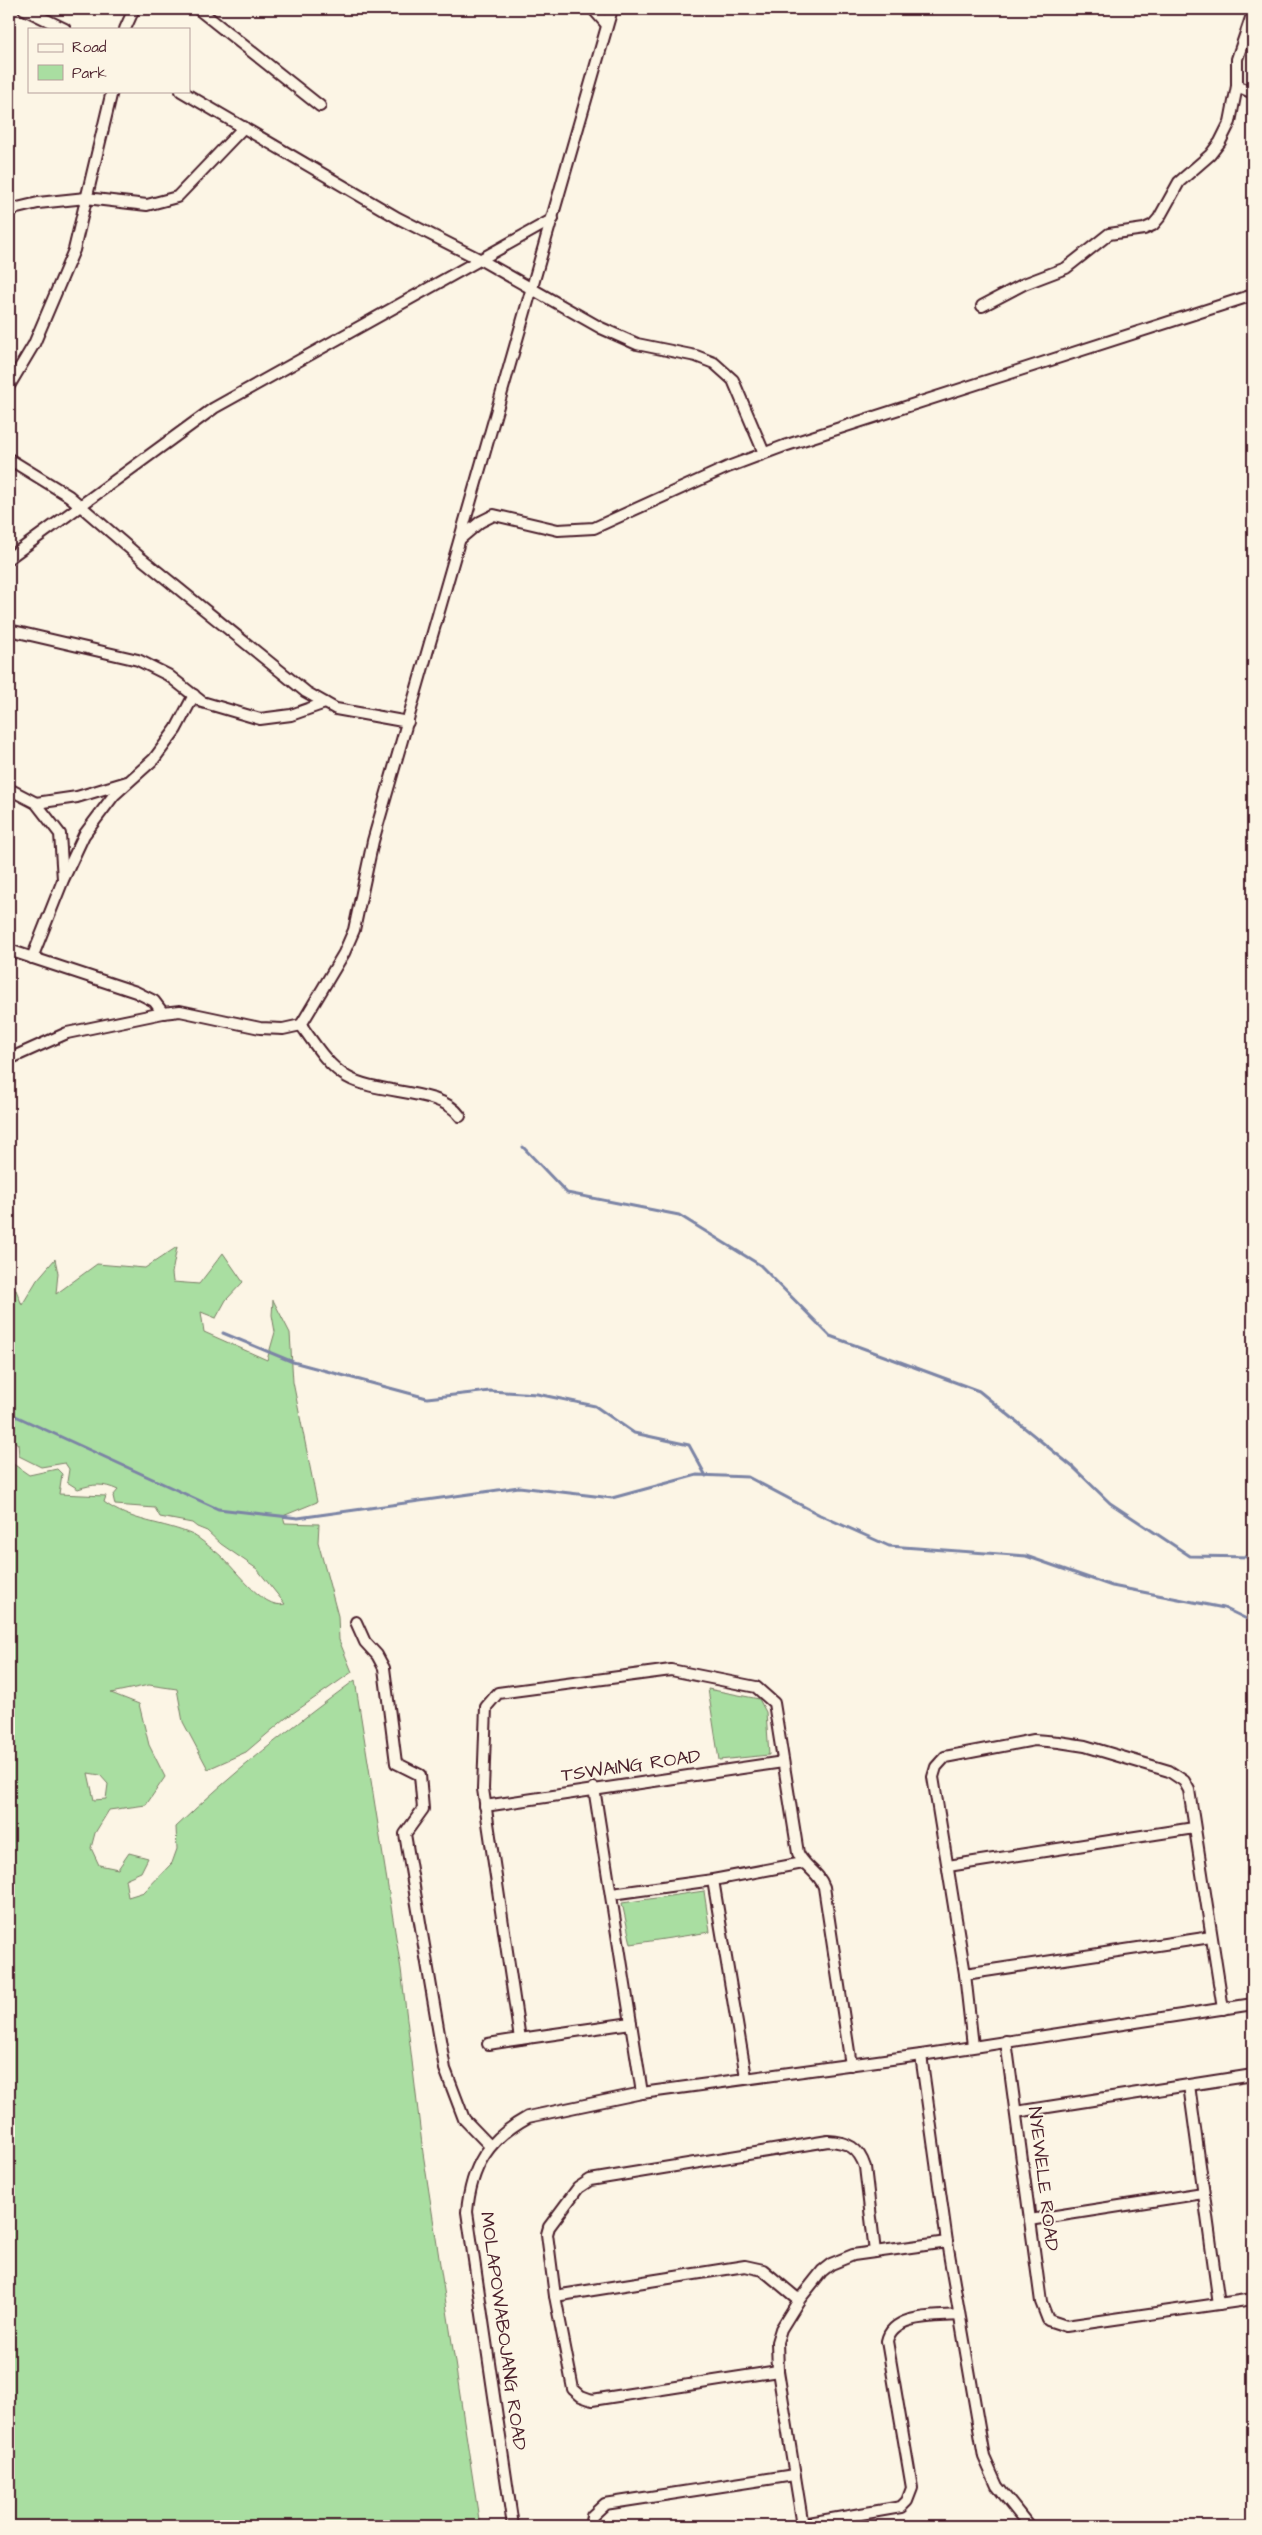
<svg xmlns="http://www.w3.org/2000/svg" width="1262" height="2535" font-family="'Architects Daughter',sans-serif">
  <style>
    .green { fill: #a9dea1; stroke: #7a7e66; fill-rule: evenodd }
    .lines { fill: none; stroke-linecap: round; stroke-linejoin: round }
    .stream { stroke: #7b84a5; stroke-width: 3 }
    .street-casing { stroke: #4a1f2b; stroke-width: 14 }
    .street { stroke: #fcf5e5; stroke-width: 10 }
    .labels { text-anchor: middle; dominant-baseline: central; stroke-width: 4; stroke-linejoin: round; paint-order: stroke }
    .street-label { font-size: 19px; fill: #4a1f2b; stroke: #fcf5e5 }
  </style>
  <rect width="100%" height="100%" fill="#fcf5e5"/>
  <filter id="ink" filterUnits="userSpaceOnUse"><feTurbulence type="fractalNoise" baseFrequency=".02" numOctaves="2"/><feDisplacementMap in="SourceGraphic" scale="10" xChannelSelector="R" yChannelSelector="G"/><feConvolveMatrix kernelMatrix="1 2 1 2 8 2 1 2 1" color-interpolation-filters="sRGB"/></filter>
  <g filter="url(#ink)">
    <!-- green -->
    <g class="green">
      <path d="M 177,1247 L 172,1273 L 173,1282 L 199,1284 L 223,1253 L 243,1282 L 226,1300 L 216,1318 L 201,1312 L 204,1332 L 267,1360 L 275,1332 L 272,1315 L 273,1300 L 290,1333 L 293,1382 L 317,1502 L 283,1516 L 285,1523 L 319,1524 L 318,1542 L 338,1616 L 339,1640 L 352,1672 L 286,1718 L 246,1752 L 208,1769 L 183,1722 L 177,1689 L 149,1685 L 111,1693 L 139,1704 L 149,1745 L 165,1777 L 146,1805 L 109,1810 L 95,1833 L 91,1848 L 99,1865 L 118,1869 L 129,1853 L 148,1858 L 141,1872 L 125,1879 L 128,1897 L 144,1892 L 172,1863 L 177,1849 L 176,1827 C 232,1773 293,1726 355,1680 L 401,1969 L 423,2153 L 480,2526 L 9,2526 L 9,1461 L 29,1475 L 57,1469 L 62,1474 L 59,1494 L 106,1496 L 104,1502 C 130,1522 164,1522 193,1535 C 201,1539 208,1546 215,1551 C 233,1564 262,1611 285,1604 L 257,1569 L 221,1544 L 207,1531 L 197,1527 L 192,1523 L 160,1517 L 155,1508 L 115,1505 L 113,1496 L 118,1490 C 103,1483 93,1484 78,1489 L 67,1482 L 69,1469 L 65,1463 L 41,1467 L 19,1456 L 18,1444 L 9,1438 L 9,1292 L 16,1290 L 22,1305 L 37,1280 L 55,1259 L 58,1273 L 56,1294 L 97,1264 L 145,1268 ZM 88,1773 L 100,1775 L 108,1784 L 106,1799 L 94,1800 Z"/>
      <polygon points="708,1689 759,1699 766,1712 769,1755 719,1760"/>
      <polygon points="704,1891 710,1932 631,1944 622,1903"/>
    </g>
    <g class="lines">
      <!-- stream -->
      <g class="stream">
        <polyline points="523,1147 567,1193 679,1215 760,1265 830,1336 979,1391 1074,1468 1110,1503 1190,1556 1253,1557"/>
        <polyline points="223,1333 293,1362 427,1398 490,1391 537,1394 595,1406 634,1433 689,1445 706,1476"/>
        <polyline points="9,1413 218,1509 298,1518 519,1487 612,1498 697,1475 748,1477 820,1515 889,1546 1026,1556 1112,1586 1224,1608 1253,1622"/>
      </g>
      <!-- street casing -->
      <g class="street-casing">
        <g id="street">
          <polyline points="24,9 65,29"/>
          <polyline points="198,9 320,106"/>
          <polyline points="593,9 607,25"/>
          <polyline points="125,29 134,9"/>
          <polyline points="1237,86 1253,93"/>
          <polyline points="181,91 398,218 481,260 601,328 637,344 696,356 714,363 733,380 764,453"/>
          <polyline points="9,210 38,203 86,198 147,205 177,197 244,127"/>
          <polyline points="982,306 1024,284 1066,268 1109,234 1144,229 1153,225 1159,218 1179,182 1210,155 1220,142 1230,122 1237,86 1237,59 1253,12"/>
          <polyline points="9,386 34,344 74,250 112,91"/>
          <polyline points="9,459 69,496 142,559 306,692 336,709 408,722"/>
          <polyline points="460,539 480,522 494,515 558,530 594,528 728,467 784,446 1253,295"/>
          <polyline points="9,558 214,408 553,219"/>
          <polyline points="9,630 138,660 168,675 202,702 260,719 291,715 325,703"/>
          <polyline points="9,789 36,803 60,834 63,879"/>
          <polyline points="36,803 77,797 127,782"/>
          <polyline points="9,950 136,992 154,1001 163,1013"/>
          <polyline points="32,958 63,880 84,835 114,795 154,759 176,729 194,695"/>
          <polyline points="301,1025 344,953 354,930 373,841 612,9"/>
          <path d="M 301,1025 C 314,1043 327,1065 347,1077 C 378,1095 441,1088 460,1116"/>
          <polyline points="9,1059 67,1033 163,1013 180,1011 260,1028 283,1029 301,1025"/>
          <polyline points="356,1622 365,1642 377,1655 384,1668 396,1763 420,1775 423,1809 405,1834 445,2069 464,2119 490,2146"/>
          <polyline points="594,1788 642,2093"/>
          <polyline points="485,1806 783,1762"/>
          <polyline points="948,1866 1194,1828"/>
          <polyline points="713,1880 746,2077"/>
          <polyline points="612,1894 713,1880 803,1863"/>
          <polyline points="965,1974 1211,1937"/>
          <path d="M 631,2023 L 520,2039 L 483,1789 L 486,1707 L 498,1693 L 671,1670 L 756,1687 L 774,1703 L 798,1853 C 804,1867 819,1872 824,1887 L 851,2065"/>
          <polyline points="1006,2041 1041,2302 1048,2320 1066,2326 1253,2299"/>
          <polyline points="488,2044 520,2039"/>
          <polyline points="973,2046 965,1974 933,1777 936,1767 945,1757 1034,1740 1059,1742 1085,1746 1169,1771 1184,1781 1189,1790 1223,2009"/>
          <polyline points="921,2055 947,2242 984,2457 997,2486 1029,2526"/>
          <polyline points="1189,2085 1219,2304"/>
          <polyline points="1016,2112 1253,2075"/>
          <polyline points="1030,2220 1203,2193"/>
          <polyline points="555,2296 745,2266 763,2270 799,2300"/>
          <path d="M 778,2371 L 592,2400 L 581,2396 L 573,2389 L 555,2296 L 547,2234 L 549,2227 L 578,2188 L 590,2180 L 828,2141 C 848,2142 859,2148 865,2167 L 875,2252"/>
          <path d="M 803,2524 L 901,2507 L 907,2501 L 912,2488 L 887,2341 C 893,2313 937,2317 959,2315"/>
          <path d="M 513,2526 L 467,2212 C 471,2166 488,2139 528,2117 L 642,2093 L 921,2055 L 1253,2004"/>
          <polyline points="590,2526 592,2516 605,2504 794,2475"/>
          <polyline points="803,2526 778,2371 777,2342 781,2329 799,2300 822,2271 831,2264 853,2255 947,2242"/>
        </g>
      </g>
      <!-- street -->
      <use href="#street" class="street"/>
    </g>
  </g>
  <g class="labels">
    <!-- street labels -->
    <g class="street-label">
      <text transform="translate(631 1766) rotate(-8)">TSWAING ROAD</text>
      <text transform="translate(1043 2179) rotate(83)">NYEWELE ROAD</text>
      <text transform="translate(503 2331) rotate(82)">MOLAPOWABOJANG ROAD</text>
    </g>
  </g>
  <!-- margin -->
  <rect width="1262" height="2535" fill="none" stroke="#fcf5e5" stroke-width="30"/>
  <rect x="15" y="15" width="1232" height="2505" fill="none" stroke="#4a1f2b" stroke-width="2" filter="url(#ink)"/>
  <!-- legend -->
  <rect x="28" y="28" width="162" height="65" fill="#fcf5e5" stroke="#b59f9b"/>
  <rect x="38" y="44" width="25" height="8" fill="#fcf5e5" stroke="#b59f9b"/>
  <text x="72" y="52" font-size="15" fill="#4a1f2b">Road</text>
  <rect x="38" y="65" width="25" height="15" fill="#a9dea1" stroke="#b59f9b"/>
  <text x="72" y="78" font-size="15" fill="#4a1f2b">Park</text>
</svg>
